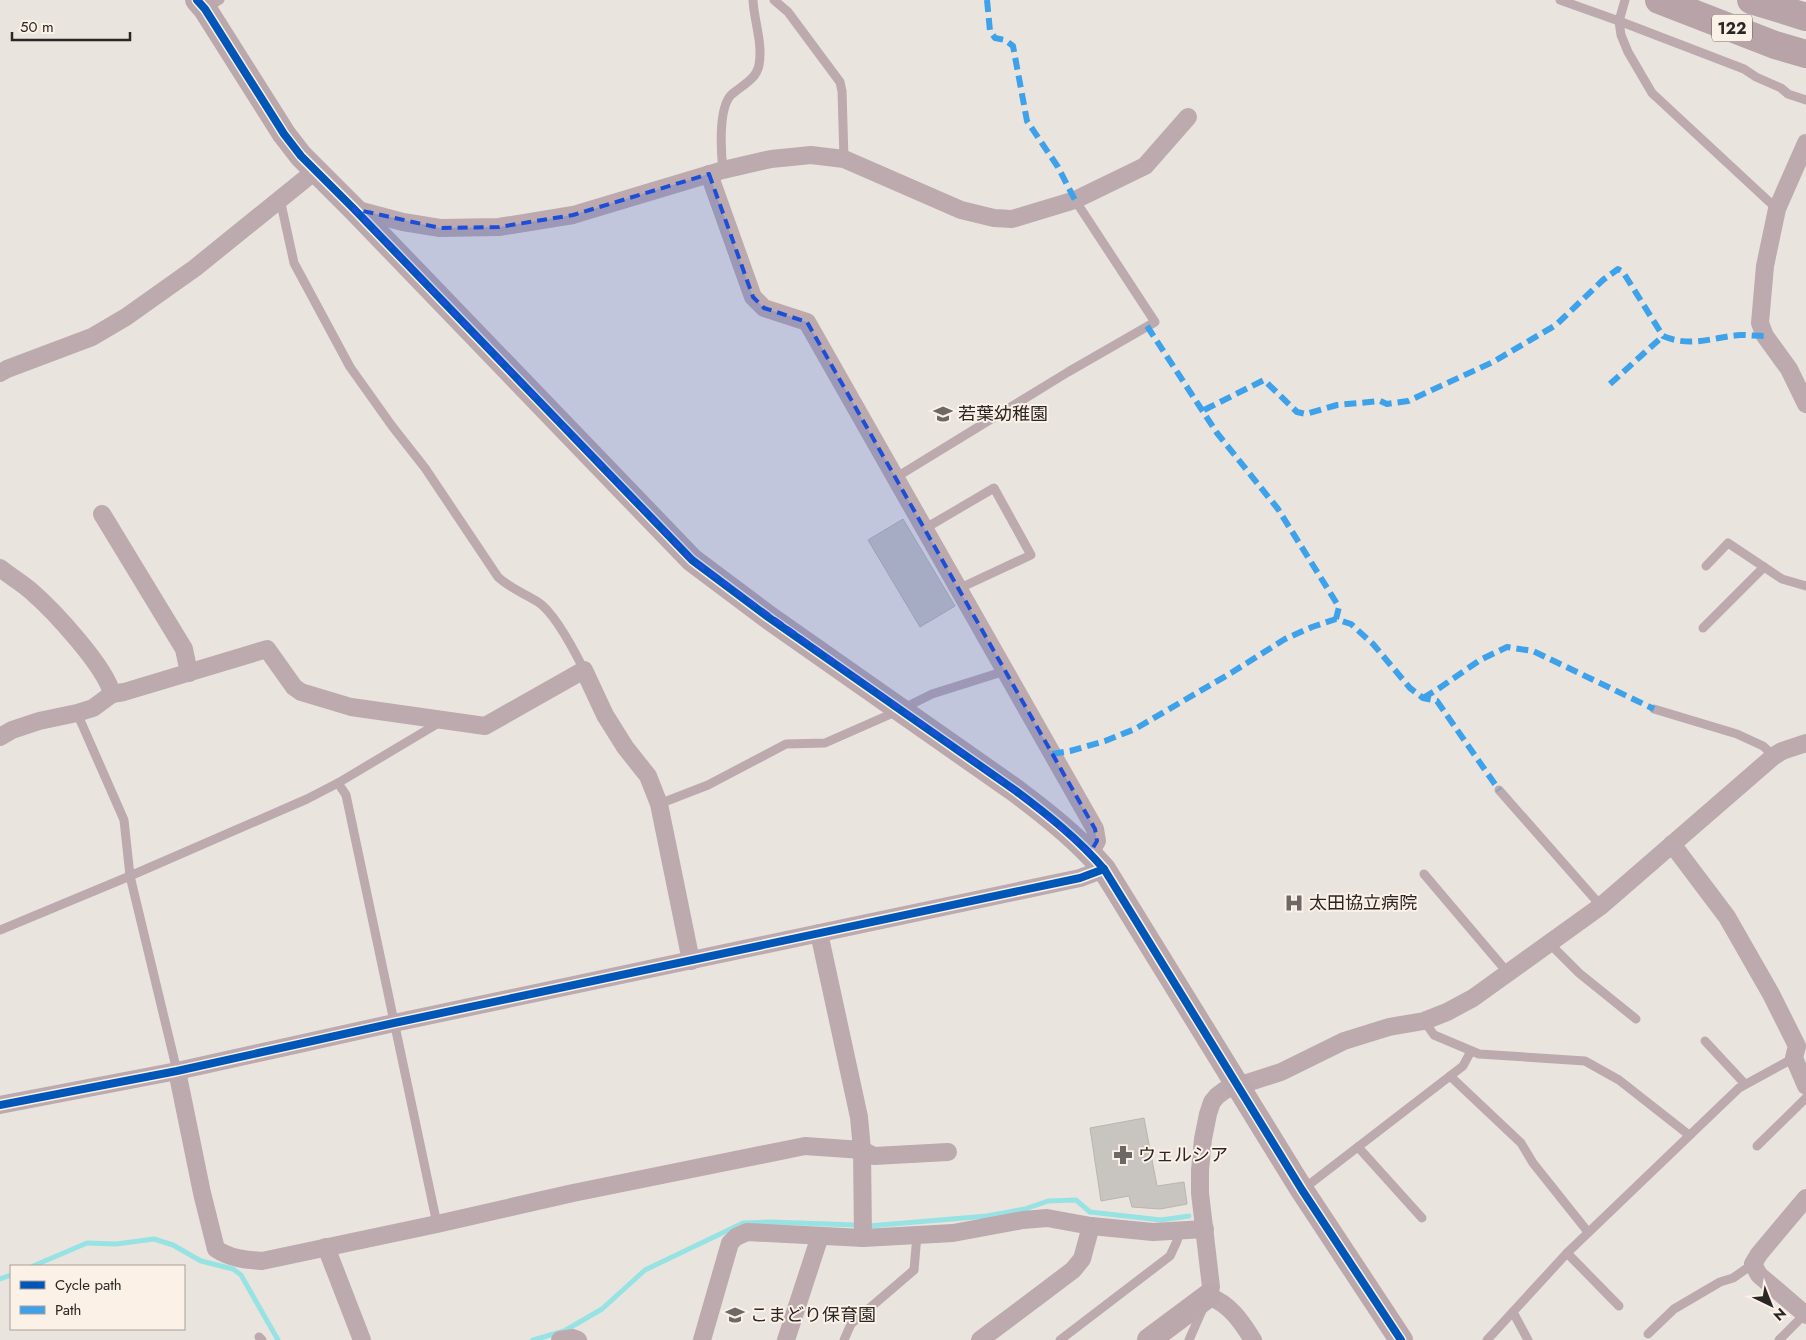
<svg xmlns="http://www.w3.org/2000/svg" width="1806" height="1340" font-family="Jost,'Noto Sans JP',sans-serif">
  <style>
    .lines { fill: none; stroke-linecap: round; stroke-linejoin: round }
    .stream { stroke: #97e3e3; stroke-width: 5 }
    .building { fill: #c8c4c0; stroke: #bab5b1 }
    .lane { stroke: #bcaaae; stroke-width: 9 }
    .street { stroke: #bcaaae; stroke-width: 18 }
    .secondary { stroke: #bba8ac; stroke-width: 24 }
    .highway { stroke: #b7a3a8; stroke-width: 28 }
    .quiet { stroke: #3ea2ea; stroke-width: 6; stroke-dasharray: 12 6; stroke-linecap: butt }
    .cycleway-casing { stroke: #fcf1e7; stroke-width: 11 }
    .cycleway { stroke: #0057b8; stroke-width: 8 }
    .marked { fill: #1d4ed8; fill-opacity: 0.2; stroke: #1d4ed8; stroke-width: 4; stroke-dasharray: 10 6; stroke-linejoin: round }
    .labels { text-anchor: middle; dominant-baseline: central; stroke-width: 4; stroke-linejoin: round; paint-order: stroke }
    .shield { fill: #fcf1e7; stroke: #69635e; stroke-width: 1 }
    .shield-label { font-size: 16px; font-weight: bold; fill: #2a2623 }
    .poi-label { font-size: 18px; fill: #2a2623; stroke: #fcf1e7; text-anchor: start }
  </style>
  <rect width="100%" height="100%" fill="#eae4df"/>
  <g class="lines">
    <!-- stream -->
    <g class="stream">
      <polyline points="869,1226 987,1216 1025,1209 1048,1201 1076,1200 1090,1212 1161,1220 1189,1216"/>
      <polyline points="33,1266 87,1243 116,1244 154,1239 173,1245 201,1261 233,1269 241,1275 278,1340"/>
      <polyline points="0,1279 11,1275"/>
      <polyline points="533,1340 564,1331 578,1323 602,1309 645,1270 743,1223 771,1222 855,1225"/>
    </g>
  </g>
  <!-- building -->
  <g class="building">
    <polygon points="903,519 955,606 920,627 868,540"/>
    <polygon points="1144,1118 1157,1186 1184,1182 1187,1204 1160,1209 1132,1207 1129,1196 1101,1201 1090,1128"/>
  </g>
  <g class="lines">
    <!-- lane -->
    <g class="lane">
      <polyline points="774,0 788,12 840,82 842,91 844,159"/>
      <polyline points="1560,0 1619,21 1744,69 1756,77 1781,88 1788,94 1806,100"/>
      <polyline points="1625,0 1619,21 1621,35 1628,52 1652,93 1777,209"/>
      <polyline points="205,9 220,0"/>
      <path d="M 723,170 C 721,152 718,109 731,95 C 742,85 756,80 759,65 C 763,43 754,21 753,0"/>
      <path d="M 280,199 L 294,263 L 350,367 L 392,426 L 425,468 L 498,577 C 511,589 524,593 538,602 C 555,613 575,652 584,670"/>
      <polyline points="895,478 1068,372 1155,322 1075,200"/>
      <polyline points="924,529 994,488 1031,555 958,589"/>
      <polyline points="1706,566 1728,543 1782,579 1806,586"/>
      <polyline points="1703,628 1764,567"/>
      <polyline points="1654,709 1737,734 1763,746 1774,756"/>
      <polyline points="77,713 124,820 130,876 177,1071"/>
      <polyline points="338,783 346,795 437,1224"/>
      <polyline points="1499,790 1601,906"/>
      <polyline points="659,804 708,785 786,744 825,743 900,710 932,694 1005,671"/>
      <polyline points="1424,874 1508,973"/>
      <polyline points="0,930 130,876 307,799 338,783 442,721"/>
      <polyline points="1549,943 1579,973 1636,1019"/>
      <polyline points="1424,1021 1434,1035 1479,1054 1585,1061 1619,1080 1689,1135"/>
      <polyline points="1705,1041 1745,1084"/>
      <polyline points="1450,1076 1521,1143 1533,1163 1588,1232"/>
      <polyline points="1757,1146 1806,1098"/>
      <polyline points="1358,1147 1422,1218"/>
      <polyline points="1302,1190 1463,1066 1471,1051"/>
      <polyline points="1567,1253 1619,1306"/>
      <polyline points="1513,1312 1528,1340"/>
      <polyline points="1648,1334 1674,1309 1720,1282 1733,1278 1753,1264"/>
      <polyline points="259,1337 262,1340"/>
      <polyline points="844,1340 851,1324 914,1270 917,1235"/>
      <polyline points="1060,1340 1170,1256 1177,1241 1180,1230"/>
      <polyline points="1189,1340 1204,1306"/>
      <polyline points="1487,1340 1567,1253 1739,1088 1794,1058"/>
      <polyline points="1779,1340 1805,1314"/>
    </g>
    <!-- street -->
    <g class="street">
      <polyline points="1806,143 1777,209 1765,266 1760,323 1765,336 1789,369 1806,404"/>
      <polyline points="709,174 753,297 764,308 807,322 1095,829 1097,841 1090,853"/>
      <polyline points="354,209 403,222 440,228 499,227 573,215 723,170 771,159 811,155 844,159 961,210 994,218 1012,219 1075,200 1145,166 1188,117"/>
      <polyline points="0,373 7,369 92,337 126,317 195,268 315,171"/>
      <polyline points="102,514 184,649 189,673"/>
      <path d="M 0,568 C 10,576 22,583 31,591 C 53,610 106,667 112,694 L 93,708 L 77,713 L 39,721 L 12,730 L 0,737"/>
      <polyline points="112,694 124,692 267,649 294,687 301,692 351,707 485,726 584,670 605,715 625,747 648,776 659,804 691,961"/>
      <polyline points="1672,844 1727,917 1771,994 1797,1046 1794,1058 1806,1086"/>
      <polyline points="819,933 859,1117 862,1150 863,1238"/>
      <path d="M 177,1071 L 202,1193 L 216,1249 C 230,1258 245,1260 262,1261 L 437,1224 L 573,1193 L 805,1146 L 862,1150 L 874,1156 L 948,1152"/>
      <polyline points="0,1105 177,1071 394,1023 1080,878 1104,869"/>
      <polyline points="1806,1198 1759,1254 1753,1264 1759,1275 1806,1315"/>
      <polyline points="326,1247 362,1340"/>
      <polyline points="560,1340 573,1338 578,1340"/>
      <polyline points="702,1340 730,1243 736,1237 747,1232 863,1238 953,1233 1023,1220 1047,1218 1091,1226 1153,1232 1205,1229"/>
      <polyline points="786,1340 820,1236"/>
      <polyline points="980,1340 1073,1270 1082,1259 1091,1226"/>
      <path d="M 1253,1340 C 1241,1321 1230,1304 1208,1296 L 1211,1287 L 1200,1193 L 1200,1170 L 1203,1139 L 1208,1114 L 1212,1102 L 1217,1096 L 1225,1090 L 1281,1072 L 1344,1041 L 1389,1027 L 1424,1021 L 1447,1012 L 1473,998 L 1601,906 L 1774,756 L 1782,751 L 1806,743"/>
    </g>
    <!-- secondary -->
    <g class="secondary">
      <path d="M 197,0 L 205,9 L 284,134 L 301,156 L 354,209 L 692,560 L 768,617 L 1016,791 C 1048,815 1078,839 1104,869 L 1302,1190 L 1401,1340"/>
      <polyline points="1149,1340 1208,1296"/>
    </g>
    <!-- highway -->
    <g class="highway">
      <polyline points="1659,0 1775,45 1806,54"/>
      <polyline points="1751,0 1806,17"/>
    </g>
    <!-- quiet -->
    <g class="quiet">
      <polyline points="987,0 990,31 995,38 1005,40 1013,46 1027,121 1058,167 1075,200"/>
      <polyline points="1147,326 1217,433 1278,509 1339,607 1336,619"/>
      <polyline points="1610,384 1663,336"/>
      <path d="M 1204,410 L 1264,380 L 1297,412 L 1306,414 L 1337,405 L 1380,401 L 1387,404 L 1408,401 L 1493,362 L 1556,325 L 1603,280 L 1618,269 L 1623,272 L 1663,336 C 1691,348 1713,337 1741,335 C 1749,335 1757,336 1765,336"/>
      <polyline points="1423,698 1438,689 1480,660 1507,647 1533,651 1654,709"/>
      <polyline points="1052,754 1070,751 1105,741 1135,729 1231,673 1285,639 1312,627 1336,619 1351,624 1373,644 1410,688 1423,698 1437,701 1499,790"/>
    </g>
    <!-- cycleway casing -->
    <g class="cycleway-casing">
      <g id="cycleway">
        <path d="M 197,0 L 205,9 L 284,134 L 301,156 L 354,209 L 692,560 L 768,617 L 1016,791 C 1048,815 1078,839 1104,869 L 1302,1190 L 1401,1340"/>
        <polyline points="0,1105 177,1071 394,1023 1080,878 1104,869"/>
      </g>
    </g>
    <!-- cycleway -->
    <use href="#cycleway" class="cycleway"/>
  </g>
  <!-- marked area -->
  <path class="marked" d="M 709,174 L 753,297 L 764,308 L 807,322 L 1095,829 L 1097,841 L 1090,853 L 1016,791 L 692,560 L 354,209 L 440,228 L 499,227 L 573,215 Z"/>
  <!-- icons -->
  <defs>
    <g id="school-bare" transform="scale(1.5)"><path d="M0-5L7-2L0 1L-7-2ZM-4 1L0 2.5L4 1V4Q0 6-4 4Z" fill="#6d6865" stroke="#fcf1e7" stroke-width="2.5" paint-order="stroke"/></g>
    <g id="hospital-bare" transform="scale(1.5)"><path d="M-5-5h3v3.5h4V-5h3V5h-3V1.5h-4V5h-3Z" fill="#6d6865" stroke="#fcf1e7" stroke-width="2.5" paint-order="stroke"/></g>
    <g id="pharmacy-bare" transform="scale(1.5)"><path d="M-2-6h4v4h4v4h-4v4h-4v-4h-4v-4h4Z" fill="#6d6865" stroke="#fcf1e7" stroke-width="2.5" paint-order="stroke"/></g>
  </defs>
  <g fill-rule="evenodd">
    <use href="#school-bare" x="943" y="414"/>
    <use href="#hospital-bare" x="1294" y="903"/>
    <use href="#pharmacy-bare" x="1123" y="1155"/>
    <use href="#school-bare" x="735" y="1315"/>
  </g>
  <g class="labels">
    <!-- shield labels -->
    <rect class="shield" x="1712" y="14.5" width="40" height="27" rx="4"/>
    <g class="shield-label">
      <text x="1732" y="28">122</text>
    </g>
    <!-- poi labels -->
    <g class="poi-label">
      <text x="958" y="414">若葉幼稚園</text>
      <text x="1309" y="903">太田協立病院</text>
      <text x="1138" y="1155">ウェルシア</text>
      <text x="750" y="1315">こまどり保育園</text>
    </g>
  </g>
  <!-- legend -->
  <rect x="10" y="1265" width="175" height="65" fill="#fcf1e7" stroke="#a8a099"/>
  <rect x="20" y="1281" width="25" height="8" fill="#0057b8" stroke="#a8a099"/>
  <text x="55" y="1290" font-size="15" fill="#2a2623">Cycle path</text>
  <rect x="20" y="1306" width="25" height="8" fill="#3ea2ea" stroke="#a8a099"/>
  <text x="55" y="1315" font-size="15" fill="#2a2623">Path</text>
  <!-- north arrow -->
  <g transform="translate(1771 1305) rotate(137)" stroke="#fcf1e7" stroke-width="4" paint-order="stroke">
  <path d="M0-4L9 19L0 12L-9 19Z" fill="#2a2623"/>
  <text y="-8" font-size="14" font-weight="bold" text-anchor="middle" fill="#2a2623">N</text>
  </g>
  <!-- scale -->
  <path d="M12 32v8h118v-8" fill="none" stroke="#2a2623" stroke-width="2.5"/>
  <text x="20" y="32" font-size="15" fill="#2a2623" stroke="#fcf1e7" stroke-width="4" paint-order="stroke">50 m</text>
</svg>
